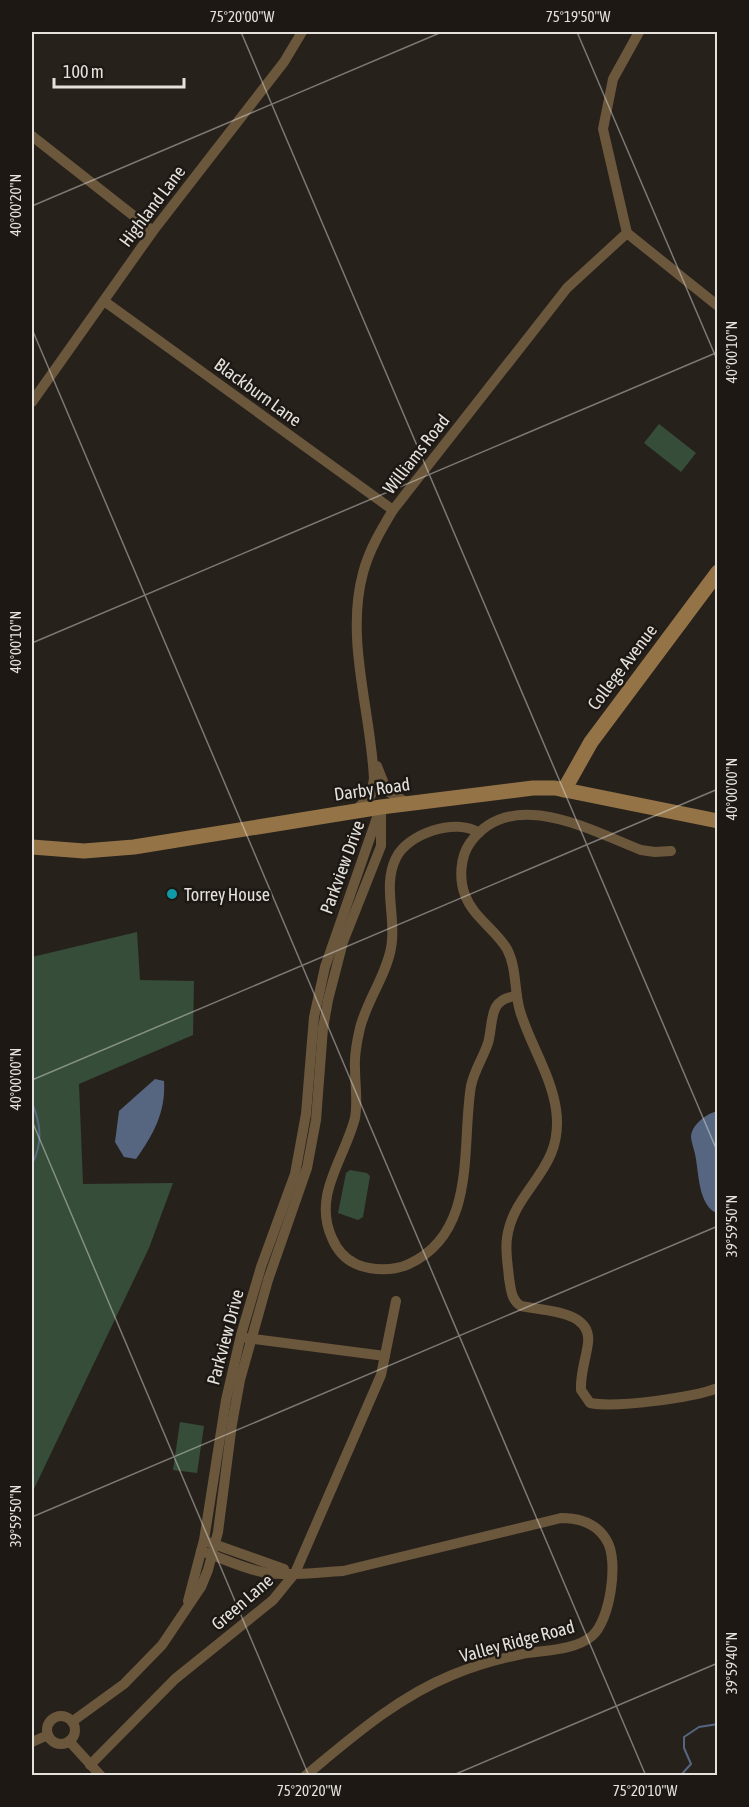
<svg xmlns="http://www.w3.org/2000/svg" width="749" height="1807" font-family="'Asap Condensed',sans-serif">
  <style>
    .green { fill: #364d39 }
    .water { fill: #566681 }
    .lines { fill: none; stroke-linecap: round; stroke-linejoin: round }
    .stream { stroke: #566681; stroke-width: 2 }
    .street { stroke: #6b573c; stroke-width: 10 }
    .secondary { stroke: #947447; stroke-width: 15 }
    .ticks { fill: none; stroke: #e5e2de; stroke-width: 1.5; stroke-opacity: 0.45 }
    .culture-dot { fill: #0f9aa8; stroke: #1d1813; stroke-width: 2 }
    .labels { text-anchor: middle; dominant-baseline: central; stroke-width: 5; stroke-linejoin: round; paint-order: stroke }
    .street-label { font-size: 18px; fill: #e5e2de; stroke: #1d1813 }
    .poi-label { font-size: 18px; fill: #e5e2de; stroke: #1d1813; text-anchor: start }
    .neatline { fill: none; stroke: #e5e2de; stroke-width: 2 }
    .ticks-label { font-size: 15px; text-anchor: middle; fill: #e5e2de }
  </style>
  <rect width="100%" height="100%" fill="#27211c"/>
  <!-- green -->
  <g class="green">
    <polygon points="659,424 696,453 681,472 644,443"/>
    <polygon points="137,932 140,980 194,981 193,1035 79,1084 83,1184 173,1183 149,1248 32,1493 32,957"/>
    <polygon points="350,1170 367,1173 370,1176 363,1217 358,1220 338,1213 346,1173"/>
    <polygon points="180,1422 204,1426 197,1473 173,1470"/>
  </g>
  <!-- water -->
  <g class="water">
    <path d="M 155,1079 L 164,1081 C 166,1112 153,1135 136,1159 L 124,1157 L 115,1142 L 119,1111 Z"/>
    <path d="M 717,1111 L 718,1111 L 717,1213 C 698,1206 699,1172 695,1154 C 694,1149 691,1141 691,1136 C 693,1123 707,1114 717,1111 Z"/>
  </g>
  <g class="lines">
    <!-- stream -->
    <g class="stream">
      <path d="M 32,1103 C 41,1124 43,1143 32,1164"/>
      <polyline points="680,1776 691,1764 684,1748 684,1737 699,1727 718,1724"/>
    </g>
    <!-- street -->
    <g class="street">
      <polyline points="639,32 613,79 603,129 627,233 718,306"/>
      <polyline points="32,136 153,231"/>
      <polyline points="104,301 393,510"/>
      <polyline points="32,402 153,231 284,62 302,32"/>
      <polyline points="377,766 387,791 406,802"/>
      <path d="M 357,809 L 371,795 L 374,779 C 371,712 345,639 363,573 C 369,550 381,530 393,510 L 567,288 L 627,233"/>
      <path d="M 479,833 C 456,817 407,834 396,858 C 382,886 397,918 391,948 C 386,976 367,1000 360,1028 C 357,1041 354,1055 355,1068 C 355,1084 358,1102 355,1118 C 345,1158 312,1195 332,1238 C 337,1250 345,1259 356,1264 C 372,1271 394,1271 409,1264 C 478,1232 461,1146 471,1086 C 474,1071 483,1058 488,1043 C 494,1023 487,998 517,996"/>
      <path d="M 671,851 L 655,852 L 641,850 C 592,831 511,785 470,843 C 460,857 459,879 465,895 C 473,917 496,930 507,949 C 517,968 514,991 520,1011 C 530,1044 551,1075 556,1109 C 565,1171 514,1187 507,1238 C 505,1251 508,1265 509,1278 C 511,1289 511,1300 521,1306 C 544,1311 592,1310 588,1343 C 586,1359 580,1374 581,1390 L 590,1403 C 617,1408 691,1398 718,1388"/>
      <polyline points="246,1338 385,1356"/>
      <polyline points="208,1542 284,1569"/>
      <path d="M 201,1551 C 223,1558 245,1570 268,1573 C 293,1576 319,1572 343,1571 L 561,1518 C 580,1518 597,1523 607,1541 C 619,1561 610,1621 592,1636 C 574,1651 544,1650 522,1654 C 498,1659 474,1666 452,1675 C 396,1698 351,1738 305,1776"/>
      <polyline points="188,1601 204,1540 226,1400 241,1335 261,1267 295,1174 306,1114 314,1017 325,967 380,809"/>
      <circle cx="61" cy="1730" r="14"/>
      <polyline points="73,1721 124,1684 162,1645 201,1587 208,1570 218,1532 232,1424 240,1380 268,1280 307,1168 316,1120 323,1028 328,1000 343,942 381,846 381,807"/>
      <polyline points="69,1741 101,1776"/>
      <polyline points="32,1742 48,1735"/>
      <polyline points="90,1765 175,1679 273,1600 295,1573 381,1375 396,1301"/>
    </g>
    <!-- secondary -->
    <g class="secondary">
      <polyline points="564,790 591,742 718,572"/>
      <polyline points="32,847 84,851 134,847 381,807 533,788 555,788 718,821"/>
    </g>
  </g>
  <!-- ticks -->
  <path class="ticks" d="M 241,32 L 718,1153M 577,32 L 718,362M 32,206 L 442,32M 32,329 L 646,1776M 32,643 L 718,352M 32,1080 L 718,789M 32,1121 L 309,1776M 32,1517 L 718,1226M 451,1776 L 718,1663"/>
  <!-- markers -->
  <circle class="culture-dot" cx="172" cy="894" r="6"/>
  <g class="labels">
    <!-- street labels -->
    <g class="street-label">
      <text transform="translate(152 206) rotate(-53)">Highland Lane</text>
      <text transform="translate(258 392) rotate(36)">Blackburn Lane</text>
      <text transform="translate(416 454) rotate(-52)">Williams Road</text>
      <text transform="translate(622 667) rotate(-53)">College Avenue</text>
      <text transform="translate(372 789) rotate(-8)">Darby Road</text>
      <text transform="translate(342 867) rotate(-70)">Parkview Drive</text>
      <text transform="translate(225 1337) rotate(-75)">Parkview Drive</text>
      <text transform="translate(242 1602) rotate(-41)">Green Lane</text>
      <text transform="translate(517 1641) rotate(-15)">Valley Ridge Road</text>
    </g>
    <!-- poi labels -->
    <g class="poi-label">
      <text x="184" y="894">Torrey House</text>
    </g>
  </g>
  <!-- border -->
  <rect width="749" height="1807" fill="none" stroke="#1d1813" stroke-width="66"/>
  <!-- scale -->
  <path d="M54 78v9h130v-9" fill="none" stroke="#e5e2de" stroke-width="3"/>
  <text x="63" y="78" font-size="18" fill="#e5e2de" stroke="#1d1813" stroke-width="4.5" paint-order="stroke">100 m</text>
  <rect x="33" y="33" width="683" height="1741" class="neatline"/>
  <g class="ticks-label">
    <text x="242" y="22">75°20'00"W</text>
    <text x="578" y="22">75°19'50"W</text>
    <text transform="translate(16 205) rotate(-90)" y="5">40°00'20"N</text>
    <text transform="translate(732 352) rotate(-90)" y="5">40°00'10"N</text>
    <text transform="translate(16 642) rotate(-90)" y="5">40°00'10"N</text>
    <text transform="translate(732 789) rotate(-90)" y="5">40°00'00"N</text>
    <text transform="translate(16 1079) rotate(-90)" y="5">40°00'00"N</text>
    <text transform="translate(732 1226) rotate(-90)" y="5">39°59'50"N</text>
    <text transform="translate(16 1516) rotate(-90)" y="5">39°59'50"N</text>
    <text transform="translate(732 1663) rotate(-90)" y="5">39°59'40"N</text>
    <text x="309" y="1796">75°20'20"W</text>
    <text x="645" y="1796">75°20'10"W</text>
  </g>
</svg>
